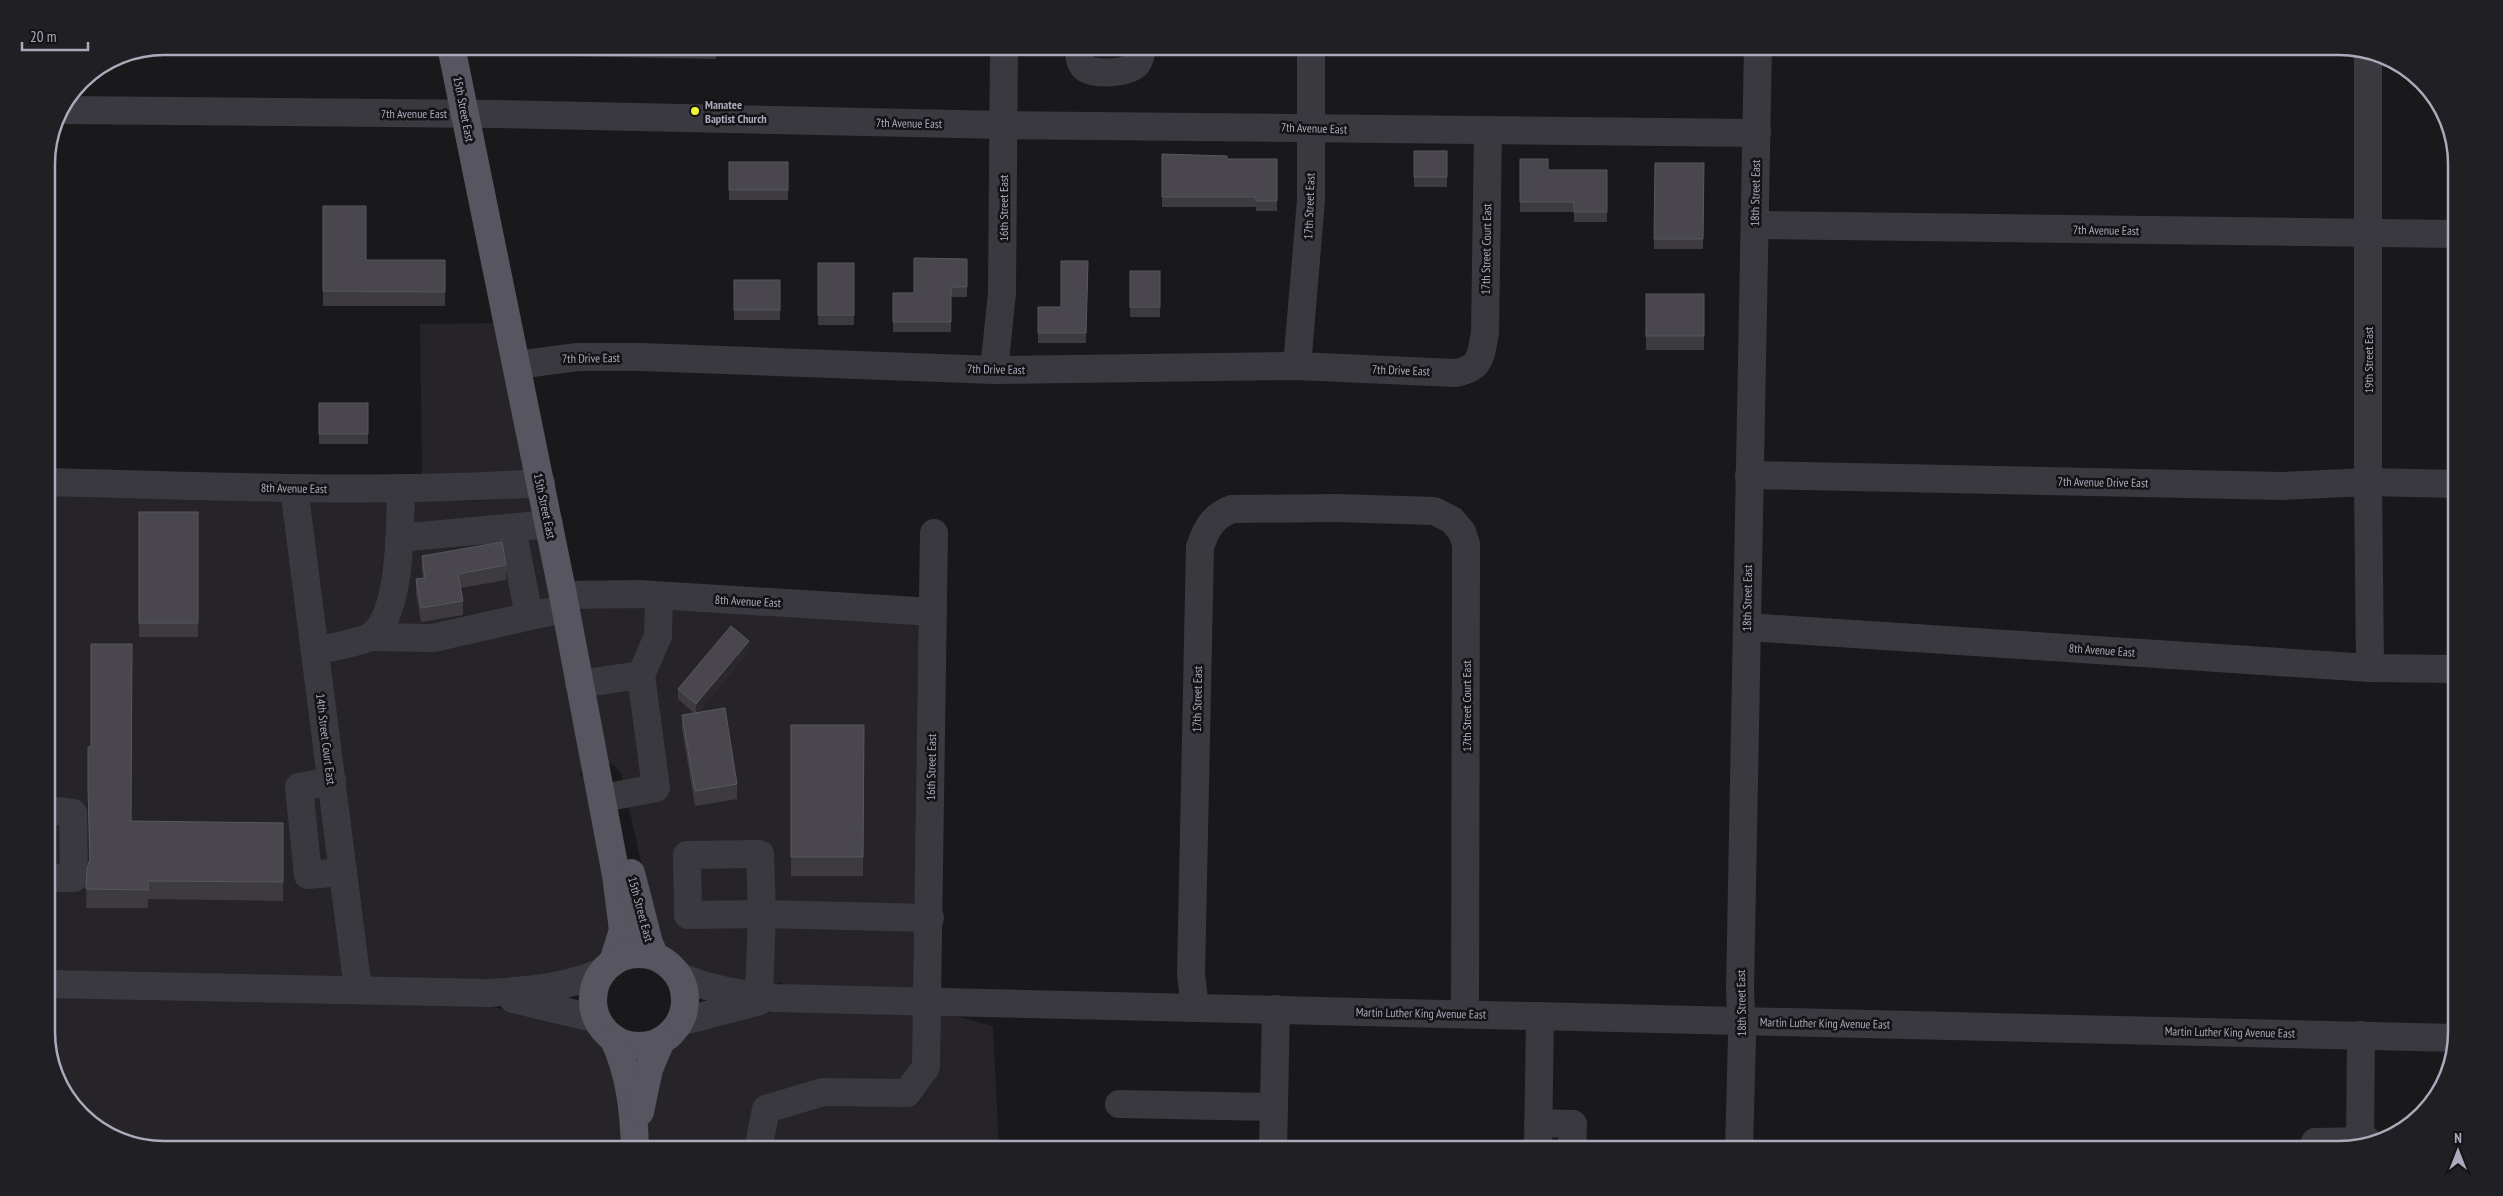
<svg xmlns="http://www.w3.org/2000/svg" width="2503" height="1196" font-family="'PT Sans Narrow',sans-serif">
  <style>
    .built { fill: #262428 }
    .lines { fill: none; stroke-linecap: round; stroke-linejoin: round }
    .minor { stroke: #3b3940; stroke-width: 28 }
    .major { stroke: #57555f; stroke-width: 28 }
    .wall { fill: #3d3b40 }
    .shaded-wall { fill: #2a282c }
    .building { fill: #49474d; stroke: #59575f }
    .poi-dot { fill: #f1f833; stroke: #141316; stroke-width: 2 }
    .labels { text-anchor: middle; dominant-baseline: central; stroke-width: 5; stroke-linejoin: round; paint-order: stroke }
    .poi-label { font-size: 12px; font-weight: bold; fill: #acaabb; stroke: #141316; text-anchor: start }
    .street-label { font-size: 12px; fill: #acaabb; stroke: #141316 }
    .rim { fill: none; stroke: #acaabb; stroke-width: 2.5 }
  </style>
  <rect width="100%" height="100%" fill="#19181b"/>
  <!-- built -->
  <g class="built">
    <polygon points="496,323 527,471 422,475 420,324"/>
    <polygon points="47,495 284,501 345,977 50,971"/>
    <polygon points="532,497 583,768 580,775 585,778 605,877 611,929 604,953 599,955 595,961 572,971 536,977 490,980 481,978 480,980 368,978 307,501 475,501"/>
    <polygon points="578,607 638,607 921,624 917,988 783,985 782,982 773,985 724,978 688,966 684,959 682,960 668,949 668,946 662,945 647,890 622,776 616,767 606,761"/>
    <polygon points="50,997 349,1003 349,1005 359,1003 489,1006 590,1030 599,1041 598,1044 605,1048 618,1086 624,1150 164,1150 112,1138 66,1098 51,1052"/>
    <polygon points="775,1011 948,1014 993,1026 999,1150 646,1150 646,1133 660,1073 669,1051 676,1049 675,1046 684,1038 686,1039 689,1033"/>
  </g>
  <g class="lines">
    <!-- minor -->
    <g class="minor">
      <path d="M 1079,46 C 1079,52 1079,61 1083,66 C 1091,76 1122,73 1133,67 C 1140,63 1141,54 1142,46"/>
      <polyline points="2368,53 2368,482 2370,668"/>
      <polyline points="61,110 496,114 1003,125 1757,133"/>
      <polyline points="1755,225 2457,234"/>
      <path d="M 516,365 L 578,357 L 641,357 L 994,370 L 1297,366 L 1455,373 C 1482,368 1480,357 1485,333 L 1488,130"/>
      <polyline points="1297,366 1311,200 1311,46"/>
      <polyline points="994,370 1002,293 1004,46"/>
      <polyline points="1749,475 2283,486 2368,482 2457,484"/>
      <path d="M 47,482 C 211,486 376,494 541,483"/>
      <polyline points="294,488 358,990"/>
      <polyline points="512,528 529,616"/>
      <polyline points="399,538 549,524"/>
      <polyline points="563,595 638,594 933,612"/>
      <polyline points="1747,627 2370,668 2457,669"/>
      <polyline points="371,637 433,638 566,608"/>
      <path d="M 315,651 C 327,648 363,642 371,636 C 402,615 400,523 401,488"/>
      <polyline points="579,684 641,675"/>
      <polyline points="332,781 299,787 308,875 343,872"/>
      <polyline points="614,796 656,788 641,675 658,636 659,596"/>
      <polyline points="47,810 73,813 74,878 47,878"/>
      <polygon points="760,854 762,914 688,915 687,855"/>
      <path d="M 679,976 C 710,990 741,994 774,998 L 2456,1038"/>
      <path d="M 47,984 L 490,993 C 531,990 564,988 602,972"/>
      <polyline points="759,996 762,914 930,918"/>
      <polyline points="513,999 597,1019"/>
      <path d="M 1195,1007 L 1191,975 L 1200,547 C 1206,529 1213,516 1232,509 L 1337,508 L 1434,511 L 1452,520 L 1462,532 L 1466,544 L 1465,1014"/>
      <polyline points="680,1022 760,1001"/>
      <polyline points="1119,1104 1274,1107"/>
      <polyline points="1538,1123 1573,1124 1572,1150"/>
      <polyline points="2360,1144 2361,1035"/>
      <polyline points="758,1150 766,1109 823,1092 907,1093 926,1067 934,533"/>
      <polyline points="1273,1150 1276,1009"/>
      <polyline points="1538,1150 1540,1016"/>
      <polyline points="1739,1150 1742,1037 1740,990 1758,46"/>
      <polyline points="2315,1150 2315,1142 2368,1141"/>
    </g>
    <!-- major -->
    <g class="major">
      <polyline points="451,46 563,595 616,875 623,930 613,962"/>
      <polyline points="631,873 649,943 655,956"/>
      <circle cx="639" cy="1000" r="46"/>
      <path d="M 613,1038 C 630,1073 634,1111 635,1150"/>
      <polyline points="640,1112 649,1069 661,1041"/>
    </g>
  </g>
  <!-- wall -->
  <g class="wall">
    <polygon points="566,46 717,46 716,59 566,56"/>
    <rect x="1414" y="151" width="33" height="36"/>
    <polygon points="1162,154 1227,159 1277,159 1277,211 1256,211 1256,207 1162,207"/>
    <polygon points="1520,159 1548,170 1607,170 1607,222 1574,222 1574,212 1520,212"/>
    <rect x="729" y="162" width="59" height="38"/>
    <polygon points="1655,163 1704,163 1703,249 1654,249"/>
    <polygon points="323,206 366,260 445,260 445,306 323,306"/>
    <polygon points="967,259 967,297 951,297 951,332 893,332 893,293 914,293"/>
    <polygon points="1088,261 1086,343 1038,343 1038,307 1061,307"/>
    <rect x="818" y="263" width="36" height="62"/>
    <rect x="1130" y="271" width="30" height="46"/>
    <rect x="734" y="280" width="46" height="40"/>
    <rect x="1646" y="294" width="58" height="56"/>
    <rect x="319" y="403" width="49" height="41"/>
    <rect x="139" y="512" width="59" height="125"/>
    <polygon points="422,556 506,565 506,580 461,588 463,601 463,615 421,622 416,594 416,579 423,578 422,571"/>
    <polygon points="749,651 698,712 737,784 737,799 695,806 682,729 682,715 694,713 678,699 678,689"/>
    <polygon points="791,725 864,725 863,876 791,876"/>
    <polygon points="88,790 131,821 283,823 283,901 148,899 148,908 86,908 87,869 89,861"/>
  </g>
  <!-- shaded-wall -->
  <polygon class="shaded-wall" points="749,641 749,651 696,714 696,704"/>
  <!-- building -->
  <g class="building">
    <rect x="1414" y="151" width="33" height="26"/>
    <polygon points="1162,154 1227,156 1227,159 1277,159 1277,201 1256,201 1256,197 1162,197"/>
    <polygon points="1520,159 1548,159 1548,170 1607,170 1607,212 1574,212 1574,202 1520,202"/>
    <rect x="729" y="162" width="59" height="28"/>
    <polygon points="1655,163 1704,163 1703,239 1654,239"/>
    <polygon points="323,206 366,206 366,260 445,260 445,292 323,291"/>
    <polygon points="914,258 967,259 967,287 951,287 951,322 893,322 893,293 914,293"/>
    <polygon points="1061,261 1088,261 1086,333 1038,333 1038,307 1061,307"/>
    <rect x="818" y="263" width="36" height="52"/>
    <rect x="1130" y="271" width="30" height="36"/>
    <rect x="734" y="280" width="46" height="30"/>
    <rect x="1646" y="294" width="58" height="42"/>
    <rect x="319" y="403" width="49" height="31"/>
    <rect x="139" y="512" width="59" height="111"/>
    <polygon points="502,542 506,565 458,574 463,601 421,608 416,579 425,578 422,556"/>
    <polygon points="731,626 749,641 696,704 678,689"/>
    <polygon points="91,644 132,644 131,821 283,823 283,882 148,881 148,890 86,889 87,869 90,859 88,790 88,747 91,747"/>
    <polygon points="725,708 737,784 695,791 682,715"/>
    <polygon points="791,725 864,725 863,857 791,857"/>
  </g>
  <!-- markers -->
  <circle class="poi-dot" cx="695" cy="111" r="5"/>
  <g class="labels">
    <!-- poi labels -->
    <g class="poi-label">
      <text x="705" y="104">Manatee<tspan x="705" dy="14">Baptist Church</tspan></text>
    </g>
    <!-- street labels -->
    <g class="street-label">
      <text transform="translate(464 109) rotate(79)">15th Street East</text>
      <text x="414" y="113">7th Avenue East</text>
      <text transform="translate(909 123) rotate(1)">7th Avenue East</text>
      <text transform="translate(1314 128) rotate(2)">7th Avenue East</text>
      <text transform="translate(1755 193) rotate(-89)">18th Street East</text>
      <text transform="translate(1309 206) rotate(-88)">17th Street East</text>
      <text transform="translate(1003 208) rotate(-90)">16th Street East</text>
      <text transform="translate(2106 230) rotate(1)">7th Avenue East</text>
      <text transform="translate(1486 249) rotate(-89)">17th Street Court East</text>
      <text transform="translate(591 358) rotate(-1)">7th Drive East</text>
      <text transform="translate(2368 360) rotate(-90)">19th Street East</text>
      <text transform="translate(996 369) rotate(1)">7th Drive East</text>
      <text transform="translate(1401 370) rotate(2)">7th Drive East</text>
      <text transform="translate(2103 482) rotate(1)">7th Avenue Drive East</text>
      <text transform="translate(294 488) rotate(1)">8th Avenue East</text>
      <text transform="translate(545 506) rotate(78)">15th Street East</text>
      <text transform="translate(1747 598) rotate(-89)">18th Street East</text>
      <text transform="translate(748 601) rotate(3)">8th Avenue East</text>
      <text transform="translate(2102 650) rotate(4)">8th Avenue East</text>
      <text transform="translate(1197 699) rotate(-89)">17th Street East</text>
      <text transform="translate(1466 706) rotate(-90)">17th Street Court East</text>
      <text transform="translate(326 739) rotate(83)">14th Street Court East</text>
      <text transform="translate(931 767) rotate(-89)">16th Street East</text>
      <text transform="translate(641 909) rotate(75)">15th Street East</text>
      <text transform="translate(1741 1003) rotate(-91)">18th Street East</text>
      <text transform="translate(1421 1013) rotate(1)">Martin Luther King Avenue East</text>
      <text transform="translate(1825 1023) rotate(1)">Martin Luther King Avenue East</text>
      <text transform="translate(2230 1032) rotate(1)">Martin Luther King Avenue East</text>
    </g>
  </g>
  <!-- crop -->
  <path d="M0 0H2503V1196H0ZM164 55H2339A109 109 0 0 1 2448 164V1032A109 109 0 0 1 2339 1141H164A109 109 0 0 1 55 1032V164A109 109 0 0 1 164 55Z" fill="#201f23" fill-rule="evenodd"/>
  <path class="rim" d="M164 55H2339A109 109 0 0 1 2448 164V1032A109 109 0 0 1 2339 1141H164A109 109 0 0 1 55 1032V164A109 109 0 0 1 164 55Z"/>
  <!-- north arrow -->
  <g transform="translate(2458 1151)" stroke="#141316" stroke-width="4" paint-order="stroke">
  <path d="M0-4L9 19L0 12L-9 19Z" fill="#acaabb"/>
  <text y="-8" font-size="14" font-weight="bold" text-anchor="middle" fill="#acaabb">N</text>
  </g>
  <!-- scale -->
  <path d="M22 42v8h66v-8" fill="none" stroke="#acaabb" stroke-width="2.5"/>
  <text x="30" y="42" font-size="15" fill="#acaabb" stroke="#141316" stroke-width="4" paint-order="stroke">20 m</text>
</svg>
